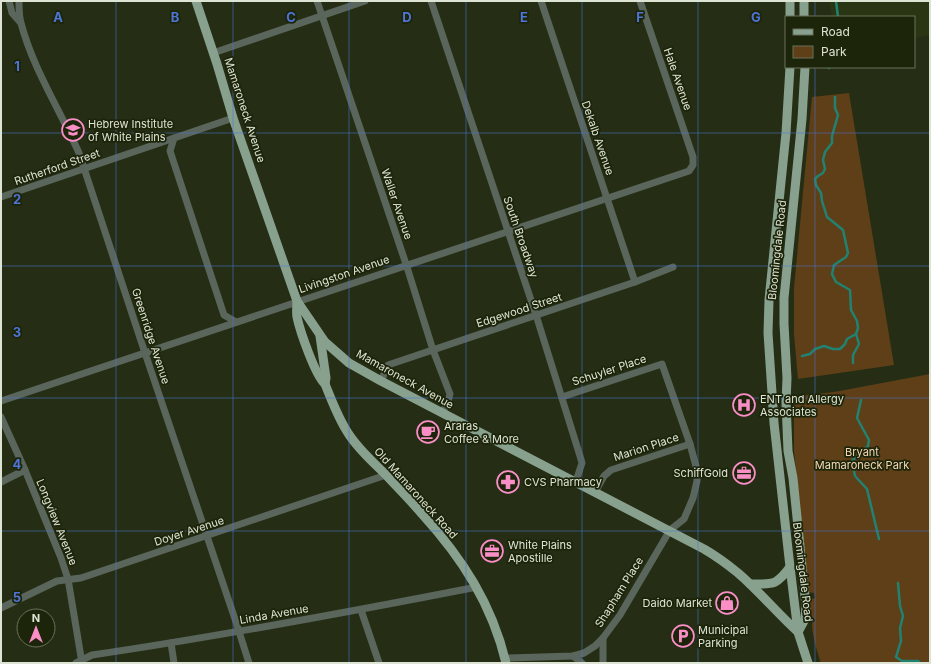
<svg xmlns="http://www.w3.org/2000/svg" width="931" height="664" font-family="Inter,sans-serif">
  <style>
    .built { fill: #2a3513 }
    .green { fill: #5e3f17 }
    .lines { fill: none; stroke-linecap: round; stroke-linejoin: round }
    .stream { stroke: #228272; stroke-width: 2.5 }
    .minor { stroke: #5a655c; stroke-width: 7 }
    .major { stroke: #88a08e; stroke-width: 9 }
    .grid { fill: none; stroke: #4d74d7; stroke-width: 1; stroke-opacity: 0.55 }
    .labels { text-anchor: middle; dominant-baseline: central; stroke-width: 3.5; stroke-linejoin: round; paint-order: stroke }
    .street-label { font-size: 11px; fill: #dee4d4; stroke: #1c240a }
    .poi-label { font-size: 11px; fill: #dee4d4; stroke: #1c240a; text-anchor: start }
    .park-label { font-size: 11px; fill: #f6d7b4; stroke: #1c240a }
    .grid-label { font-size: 13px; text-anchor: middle; font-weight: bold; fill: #4d74d7; stroke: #1c240a; stroke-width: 3.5; stroke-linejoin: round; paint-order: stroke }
  </style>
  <rect width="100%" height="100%" fill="#252e14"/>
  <!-- built -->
  <polygon class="built" points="829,1 930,1 930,35 914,38 914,17 832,17"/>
  <!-- green -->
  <g class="green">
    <polygon points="849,93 894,365 798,379 794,334 794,288 812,97"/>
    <path d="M 930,374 L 930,663 L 821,663 C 817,652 813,638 812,626 C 812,623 813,620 812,617 C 810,611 807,605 811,599 L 815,598 L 814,593 L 809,592 L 808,589 L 794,451 L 794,401 L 798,396 L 834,392 Z"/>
  </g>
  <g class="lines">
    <!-- stream -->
    <g class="stream">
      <polyline points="836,1 838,17"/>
      <polyline points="829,67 829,68"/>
      <polyline points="802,356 810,354 815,349 824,346 833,349 840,349 845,344 847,339 856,334 858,328 857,321 851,310 850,290 836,282 832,274 834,265 846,257 848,253 843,230 827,217 822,201 821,193 816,185 815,179 818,176 823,173 825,169 823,160 825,152 832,143 832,136 838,115 835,108 835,97"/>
      <polyline points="853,363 853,355 859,344 856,334"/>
      <polyline points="861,400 857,418 869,440 868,446 852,461 855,476 867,489 879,539"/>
      <polyline points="898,583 900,606 903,616 900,628 901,641 896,657 902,661 918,661 920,663"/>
    </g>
    <!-- minor -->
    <g class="minor">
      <polyline points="9,1 12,13 20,22"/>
      <path d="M 19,1 C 19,8 19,16 21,23 C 33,69 60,110 79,153 L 145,353 L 236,622 L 249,663"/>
      <polyline points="317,1 406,264 433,350 450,394 448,402 442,413"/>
      <polyline points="431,1 536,315 580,456 582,463 576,481"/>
      <polyline points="541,1 635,282"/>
      <polyline points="213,53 365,1"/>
      <polyline points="174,138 170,151 224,315 236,322"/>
      <polyline points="1,197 233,118"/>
      <polyline points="381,381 388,365 635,282 673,267"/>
      <polyline points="1,401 689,171 693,165 693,157 640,1"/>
      <polyline points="1,417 25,470 61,558 68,579 82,663"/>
      <polyline points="1,482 25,470"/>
      <polyline points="595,492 604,476 611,470 690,444"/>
      <polyline points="1,608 57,581 81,578 386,475"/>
      <polyline points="361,610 379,663"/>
      <polyline points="171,643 174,663"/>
      <polyline points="573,656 582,663"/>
      <polyline points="505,658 573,656 584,653 595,646 603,638 620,615 670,530 684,519 693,498 697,481 697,470 690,444 662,364 562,397"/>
      <path d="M 76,663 L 92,655 C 221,636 349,612 477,587"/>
      <polyline points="603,663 603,638"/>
    </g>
    <!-- major -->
    <g class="major">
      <path d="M 196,1 L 217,64 L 233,118 L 297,301 L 325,342 L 349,363 L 381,381 L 704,549 C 716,556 727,564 738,573 C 759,591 777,613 798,632"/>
      <polyline points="790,1 790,17"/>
      <polyline points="804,1 804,17"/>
      <polyline points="790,67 786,133 769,300 768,333 774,423 790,567 798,632 808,663"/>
      <path d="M 297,301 C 297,306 296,312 297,317 C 300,331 315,375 325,384 C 332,401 338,418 348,433 C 358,449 372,461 385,474 C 397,487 410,500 422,514 C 462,558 492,604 506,663"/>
      <polyline points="320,336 326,378 325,384"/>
      <path d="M 750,584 C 773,584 776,586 790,567"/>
      <polyline points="798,632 805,619 806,606 793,478 788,451 786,402 787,378 784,324 784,298 802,119 805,67"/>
    </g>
  </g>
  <!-- grid -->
  <path class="grid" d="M 116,1 L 116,663M 233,1 L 233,663M 349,1 L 349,663M 466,1 L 466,663M 582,1 L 582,663M 698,1 L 698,663M 815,1 L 815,17M 815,67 L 815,663M 1,133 L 930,133M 1,266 L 930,266M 1,398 L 930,398M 1,531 L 930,531"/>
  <!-- icons -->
  <defs>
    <g id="school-ring" transform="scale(1.15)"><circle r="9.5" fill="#1c240a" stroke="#fa8fc8" stroke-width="1.5"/><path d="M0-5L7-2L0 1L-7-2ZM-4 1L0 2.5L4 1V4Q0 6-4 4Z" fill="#fa8fc8"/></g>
    <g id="hospital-ring" transform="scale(1.15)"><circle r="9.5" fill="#1c240a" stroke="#fa8fc8" stroke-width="1.5"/><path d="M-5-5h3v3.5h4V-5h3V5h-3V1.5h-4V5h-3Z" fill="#fa8fc8"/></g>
    <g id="cafe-ring" transform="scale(1.15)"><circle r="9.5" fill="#1c240a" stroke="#fa8fc8" stroke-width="1.5"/><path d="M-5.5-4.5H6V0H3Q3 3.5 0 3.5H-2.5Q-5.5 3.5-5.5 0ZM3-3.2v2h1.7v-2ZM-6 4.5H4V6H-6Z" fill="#fa8fc8"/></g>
    <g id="office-ring" transform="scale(1.15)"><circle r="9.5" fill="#1c240a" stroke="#fa8fc8" stroke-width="1.5"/><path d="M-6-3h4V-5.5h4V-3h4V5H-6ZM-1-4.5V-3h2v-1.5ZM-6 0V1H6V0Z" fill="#fa8fc8"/></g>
    <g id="pharmacy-ring" transform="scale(1.15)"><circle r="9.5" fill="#1c240a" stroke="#fa8fc8" stroke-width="1.5"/><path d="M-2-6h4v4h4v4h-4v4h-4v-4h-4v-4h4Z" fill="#fa8fc8"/></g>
    <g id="shop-ring" transform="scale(1.15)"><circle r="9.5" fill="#1c240a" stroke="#fa8fc8" stroke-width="1.5"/><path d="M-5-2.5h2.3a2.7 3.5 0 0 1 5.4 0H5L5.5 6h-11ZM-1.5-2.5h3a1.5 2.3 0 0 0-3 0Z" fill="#fa8fc8"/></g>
    <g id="parking-ring" transform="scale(1.15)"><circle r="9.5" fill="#1c240a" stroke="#fa8fc8" stroke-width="1.5"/><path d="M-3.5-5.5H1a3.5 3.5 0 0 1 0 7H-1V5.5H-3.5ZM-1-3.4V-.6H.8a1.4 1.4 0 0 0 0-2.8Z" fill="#fa8fc8"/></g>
  </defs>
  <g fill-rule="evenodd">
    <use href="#school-ring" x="73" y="130"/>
    <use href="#hospital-ring" x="744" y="405"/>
    <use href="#cafe-ring" x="428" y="432"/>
    <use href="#office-ring" x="744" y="473"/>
    <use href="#pharmacy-ring" x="508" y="482"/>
    <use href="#office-ring" x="492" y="551"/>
    <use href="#shop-ring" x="727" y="603"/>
    <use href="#parking-ring" x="683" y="636"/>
  </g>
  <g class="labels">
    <!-- street labels -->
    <g class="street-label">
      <text transform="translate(678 79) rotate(71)">Hale Avenue</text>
      <text transform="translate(245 110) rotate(72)">Mamaroneck Avenue</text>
      <text transform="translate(598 138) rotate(71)">Dekalb Avenue</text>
      <text transform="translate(57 167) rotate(-19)">Rutherford Street</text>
      <text transform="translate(397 204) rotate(71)">Waller Avenue</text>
      <text transform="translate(521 237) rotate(71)">South Broadway</text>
      <text transform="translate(777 250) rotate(-84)">Bloomingdale Road</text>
      <text transform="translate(344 274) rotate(-19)">Livingston Avenue</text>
      <text transform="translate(519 310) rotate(-18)">Edgewood Street</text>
      <text transform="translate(151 336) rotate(72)">Greenridge Avenue</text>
      <text transform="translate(609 370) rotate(-18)">Schuyler Place</text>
      <text transform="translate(405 379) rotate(29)">Mamaroneck Avenue</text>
      <text transform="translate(646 447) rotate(-18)">Marion Place</text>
      <text transform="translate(416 493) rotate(48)">Old Mamaroneck Road</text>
      <text transform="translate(57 522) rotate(68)">Longview Avenue</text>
      <text transform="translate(189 531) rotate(-18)">Doyer Avenue</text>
      <text transform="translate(803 572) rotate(83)">Bloomingdale Road</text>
      <text transform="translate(619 592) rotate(-58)">Shapham Place</text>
      <text transform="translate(274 614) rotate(-10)">Linda Avenue</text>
    </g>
    <!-- poi labels -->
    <g class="poi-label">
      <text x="88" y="124">Hebrew Institute<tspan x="88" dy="13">of White Plains</tspan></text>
      <text x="760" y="399">ENT and Allergy<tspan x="760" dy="13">Associates</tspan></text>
      <text x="444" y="426">Araras<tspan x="444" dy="13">Coffee &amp; More</tspan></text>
      <text x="728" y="473" text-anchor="end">SchiffGold</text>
      <text x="524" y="482">CVS Pharmacy</text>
      <text x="508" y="545">White Plains<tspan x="508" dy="13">Apostille</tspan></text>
      <text x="712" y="603" text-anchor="end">Daido Market</text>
      <text x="698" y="630">Municipal<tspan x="698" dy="13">Parking</tspan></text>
    </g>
    <!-- park labels -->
    <g class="park-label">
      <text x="862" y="452">Bryant<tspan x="862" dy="13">Mamaroneck Park</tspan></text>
    </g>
  </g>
  <g class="grid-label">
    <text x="58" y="22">A</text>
    <text x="175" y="22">B</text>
    <text x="291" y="22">C</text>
    <text x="407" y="22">D</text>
    <text x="524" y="22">E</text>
    <text x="640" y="22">F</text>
    <text x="756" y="22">G</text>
    <text x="17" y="71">1</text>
    <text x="17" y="204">2</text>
    <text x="17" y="337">3</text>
    <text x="17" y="469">4</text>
    <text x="17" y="602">5</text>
  </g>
  <!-- border -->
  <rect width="931" height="664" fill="none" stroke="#dee4d4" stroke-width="4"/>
  <!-- legend -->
  <rect x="785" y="16" width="130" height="52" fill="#1c240a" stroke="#6a715b"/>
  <rect x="793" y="29" width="20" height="6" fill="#88a08e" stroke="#6a715b"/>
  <text x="821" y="36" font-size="12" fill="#dee4d4">Road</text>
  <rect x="793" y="46" width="20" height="12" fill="#5e3f17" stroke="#6a715b"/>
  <text x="821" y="56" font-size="12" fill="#dee4d4">Park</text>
  <!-- north arrow -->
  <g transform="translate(36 628)"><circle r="19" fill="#1c240a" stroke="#6a715b"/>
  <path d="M0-3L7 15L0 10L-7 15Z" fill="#fa8fc8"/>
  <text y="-6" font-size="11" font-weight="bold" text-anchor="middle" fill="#dee4d4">N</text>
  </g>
</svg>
